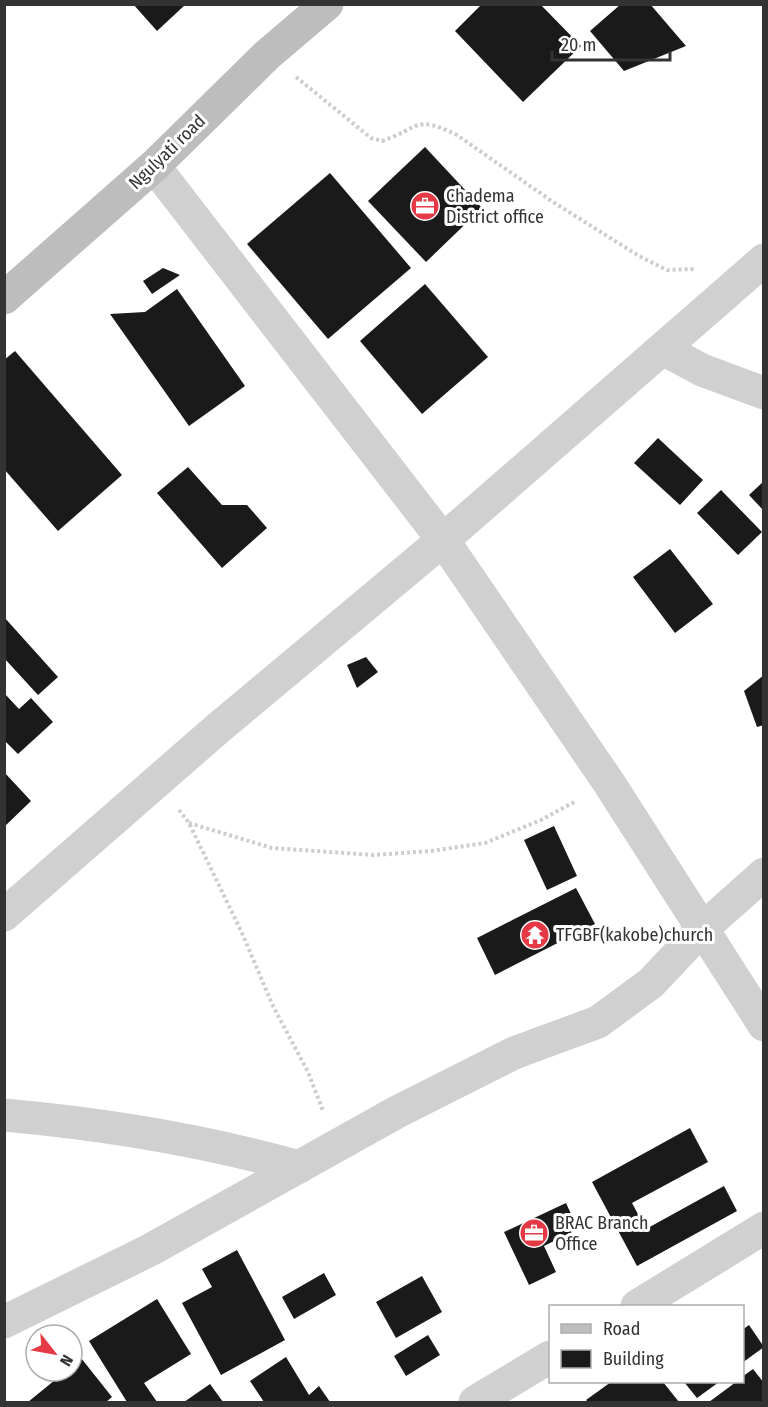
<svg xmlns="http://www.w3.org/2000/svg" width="768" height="1407" font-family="'Fira Sans Condensed',sans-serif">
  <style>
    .building { fill: #1a1a1a }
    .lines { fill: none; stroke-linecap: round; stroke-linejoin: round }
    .path { stroke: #cdcdcd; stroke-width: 4; stroke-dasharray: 3 3; stroke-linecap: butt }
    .street { stroke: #d0d0d0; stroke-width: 33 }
    .secondary { stroke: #bdbdbd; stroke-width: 33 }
    .labels { text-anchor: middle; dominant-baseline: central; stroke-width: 6; stroke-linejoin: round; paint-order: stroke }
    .street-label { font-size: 18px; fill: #333; stroke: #fff }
    .poi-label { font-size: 18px; fill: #333; stroke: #fff; text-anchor: start }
  </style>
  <rect width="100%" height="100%" fill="#fff"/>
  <!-- building -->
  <g class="building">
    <polygon points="133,4 186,4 157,31"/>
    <polygon points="482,4 540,4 581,46 523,102 455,31"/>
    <polygon points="621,4 650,4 686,46 624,71 590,31"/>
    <polygon points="425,147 482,208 426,262 368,201"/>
    <polygon points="330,173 411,268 328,339 247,244"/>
    <polygon points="163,268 180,275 152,294 143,281"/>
    <polygon points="425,284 488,357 422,414 360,341"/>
    <polygon points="177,289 245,386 189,426 110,314 145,312"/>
    <polygon points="15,351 122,475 58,531 4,469 4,360"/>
    <polygon points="658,438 703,480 680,505 634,463"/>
    <polygon points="188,467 222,505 247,505 267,528 222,568 157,493"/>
    <polygon points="764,481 764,511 749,495"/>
    <polygon points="721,490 762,532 738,555 697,513"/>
    <polygon points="670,549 713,604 675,633 633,577"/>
    <polygon points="4,617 58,677 38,695 4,658"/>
    <polygon points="366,657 378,672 357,688 347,665"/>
    <polygon points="764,675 764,725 757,727 744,691"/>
    <polygon points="4,693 19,709 31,698 53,722 18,754 4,740"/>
    <polygon points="4,772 31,801 4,827"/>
    <polygon points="554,826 577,876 547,890 524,840"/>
    <polygon points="576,888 595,924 495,975 477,938"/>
    <polygon points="690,1128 708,1162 632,1203 646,1229 724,1186 737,1211 637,1266 592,1182"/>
    <polygon points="566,1203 578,1229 544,1246 556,1272 529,1285 504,1232"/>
    <polygon points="237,1250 285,1340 221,1375 182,1303 212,1287 202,1269"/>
    <polygon points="324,1273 336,1295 294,1319 282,1297"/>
    <polygon points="422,1276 442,1312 396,1338 376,1302"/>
    <polygon points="157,1299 191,1354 144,1383 157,1402 127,1402 89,1341"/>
    <polygon points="749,1325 764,1347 742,1363 742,1330"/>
    <polygon points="428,1335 440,1355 406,1376 394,1356"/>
    <polygon points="286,1357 309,1395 319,1386 330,1402 264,1402 250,1381"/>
    <polygon points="81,1358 112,1397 106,1402 28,1402 66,1371 72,1371 72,1366"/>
    <polygon points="753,1369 764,1383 764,1402 709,1402 736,1382 742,1382 742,1377"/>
    <polygon points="611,1382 663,1382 679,1402 588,1402 586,1400"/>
    <polygon points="684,1382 719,1382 697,1398"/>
    <polygon points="210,1384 223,1402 184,1402"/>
  </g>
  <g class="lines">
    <!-- path -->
    <g class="path">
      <path d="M 296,77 L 371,138 L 382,141 C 421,128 413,114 457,135 L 553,202 L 639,256 L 667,270 L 695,269"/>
      <polyline points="179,810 189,823 242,933 273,1006 308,1072 323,1111"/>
      <polyline points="189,823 272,848 374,855 431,851 485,843 541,820 576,801"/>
    </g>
    <!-- street -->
    <g class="street">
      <polyline points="764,260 443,540 609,783 764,1025"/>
      <polyline points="663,349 702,370 764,393"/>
      <polyline points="4,915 216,730 443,540 154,166"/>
      <path d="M 4,1115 C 104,1124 203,1140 299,1167"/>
      <polyline points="637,1306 764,1228"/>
      <polyline points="4,1322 150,1250 397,1112 514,1053 598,1022 651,983 700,931 764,874"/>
      <polyline points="475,1402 550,1357"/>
    </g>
    <!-- secondary -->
    <polyline class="secondary" points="4,298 154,166 267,55 327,4"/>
  </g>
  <!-- icons -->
  <defs>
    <g id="office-disc" transform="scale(1.5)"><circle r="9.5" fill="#e63946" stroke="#fff"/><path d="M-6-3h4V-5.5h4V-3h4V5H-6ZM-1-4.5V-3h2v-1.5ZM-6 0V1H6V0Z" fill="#fff"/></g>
    <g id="temple-disc" transform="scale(1.5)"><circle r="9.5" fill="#e63946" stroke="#fff"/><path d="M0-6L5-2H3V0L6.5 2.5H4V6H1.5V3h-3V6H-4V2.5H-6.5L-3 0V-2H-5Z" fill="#fff"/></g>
  </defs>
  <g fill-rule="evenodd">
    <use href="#office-disc" x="425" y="206"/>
    <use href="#temple-disc" x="535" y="935"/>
    <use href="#office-disc" x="534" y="1233"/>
  </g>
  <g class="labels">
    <!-- street labels -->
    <g class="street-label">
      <text transform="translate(167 152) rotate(-44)">Ngulyati road</text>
    </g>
    <!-- poi labels -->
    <g class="poi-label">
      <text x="446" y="196">Chadema<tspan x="446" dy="21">District office</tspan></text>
      <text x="556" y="935">TFGBF(kakobe)church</text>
      <text x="555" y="1223">BRAC Branch<tspan x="555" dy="21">Office</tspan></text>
    </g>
  </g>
  <!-- border -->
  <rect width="768" height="1407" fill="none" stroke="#333333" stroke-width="12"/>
  <!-- legend -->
  <rect x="549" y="1305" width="195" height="78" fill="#ffffff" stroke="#adadad" stroke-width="1.5"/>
  <rect x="561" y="1324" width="30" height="9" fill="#bdbdbd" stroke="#adadad" stroke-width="1.5"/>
  <text x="603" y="1335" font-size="18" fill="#333333">Road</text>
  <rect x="561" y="1350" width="30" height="18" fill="#1a1a1a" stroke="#adadad" stroke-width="1.5"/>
  <text x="603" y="1365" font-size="18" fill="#333333">Building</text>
  <!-- north arrow -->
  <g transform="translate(54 1353) rotate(121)"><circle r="28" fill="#ffffff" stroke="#adadad" stroke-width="1.5"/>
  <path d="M0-4.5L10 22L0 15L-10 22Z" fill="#e63946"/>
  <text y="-9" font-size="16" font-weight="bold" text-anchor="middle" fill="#333333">N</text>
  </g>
  <!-- scale -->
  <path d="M552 51v9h118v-9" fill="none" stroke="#333333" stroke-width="3"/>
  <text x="561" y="51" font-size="18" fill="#333333" stroke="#ffffff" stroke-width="4.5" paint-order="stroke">20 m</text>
</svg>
